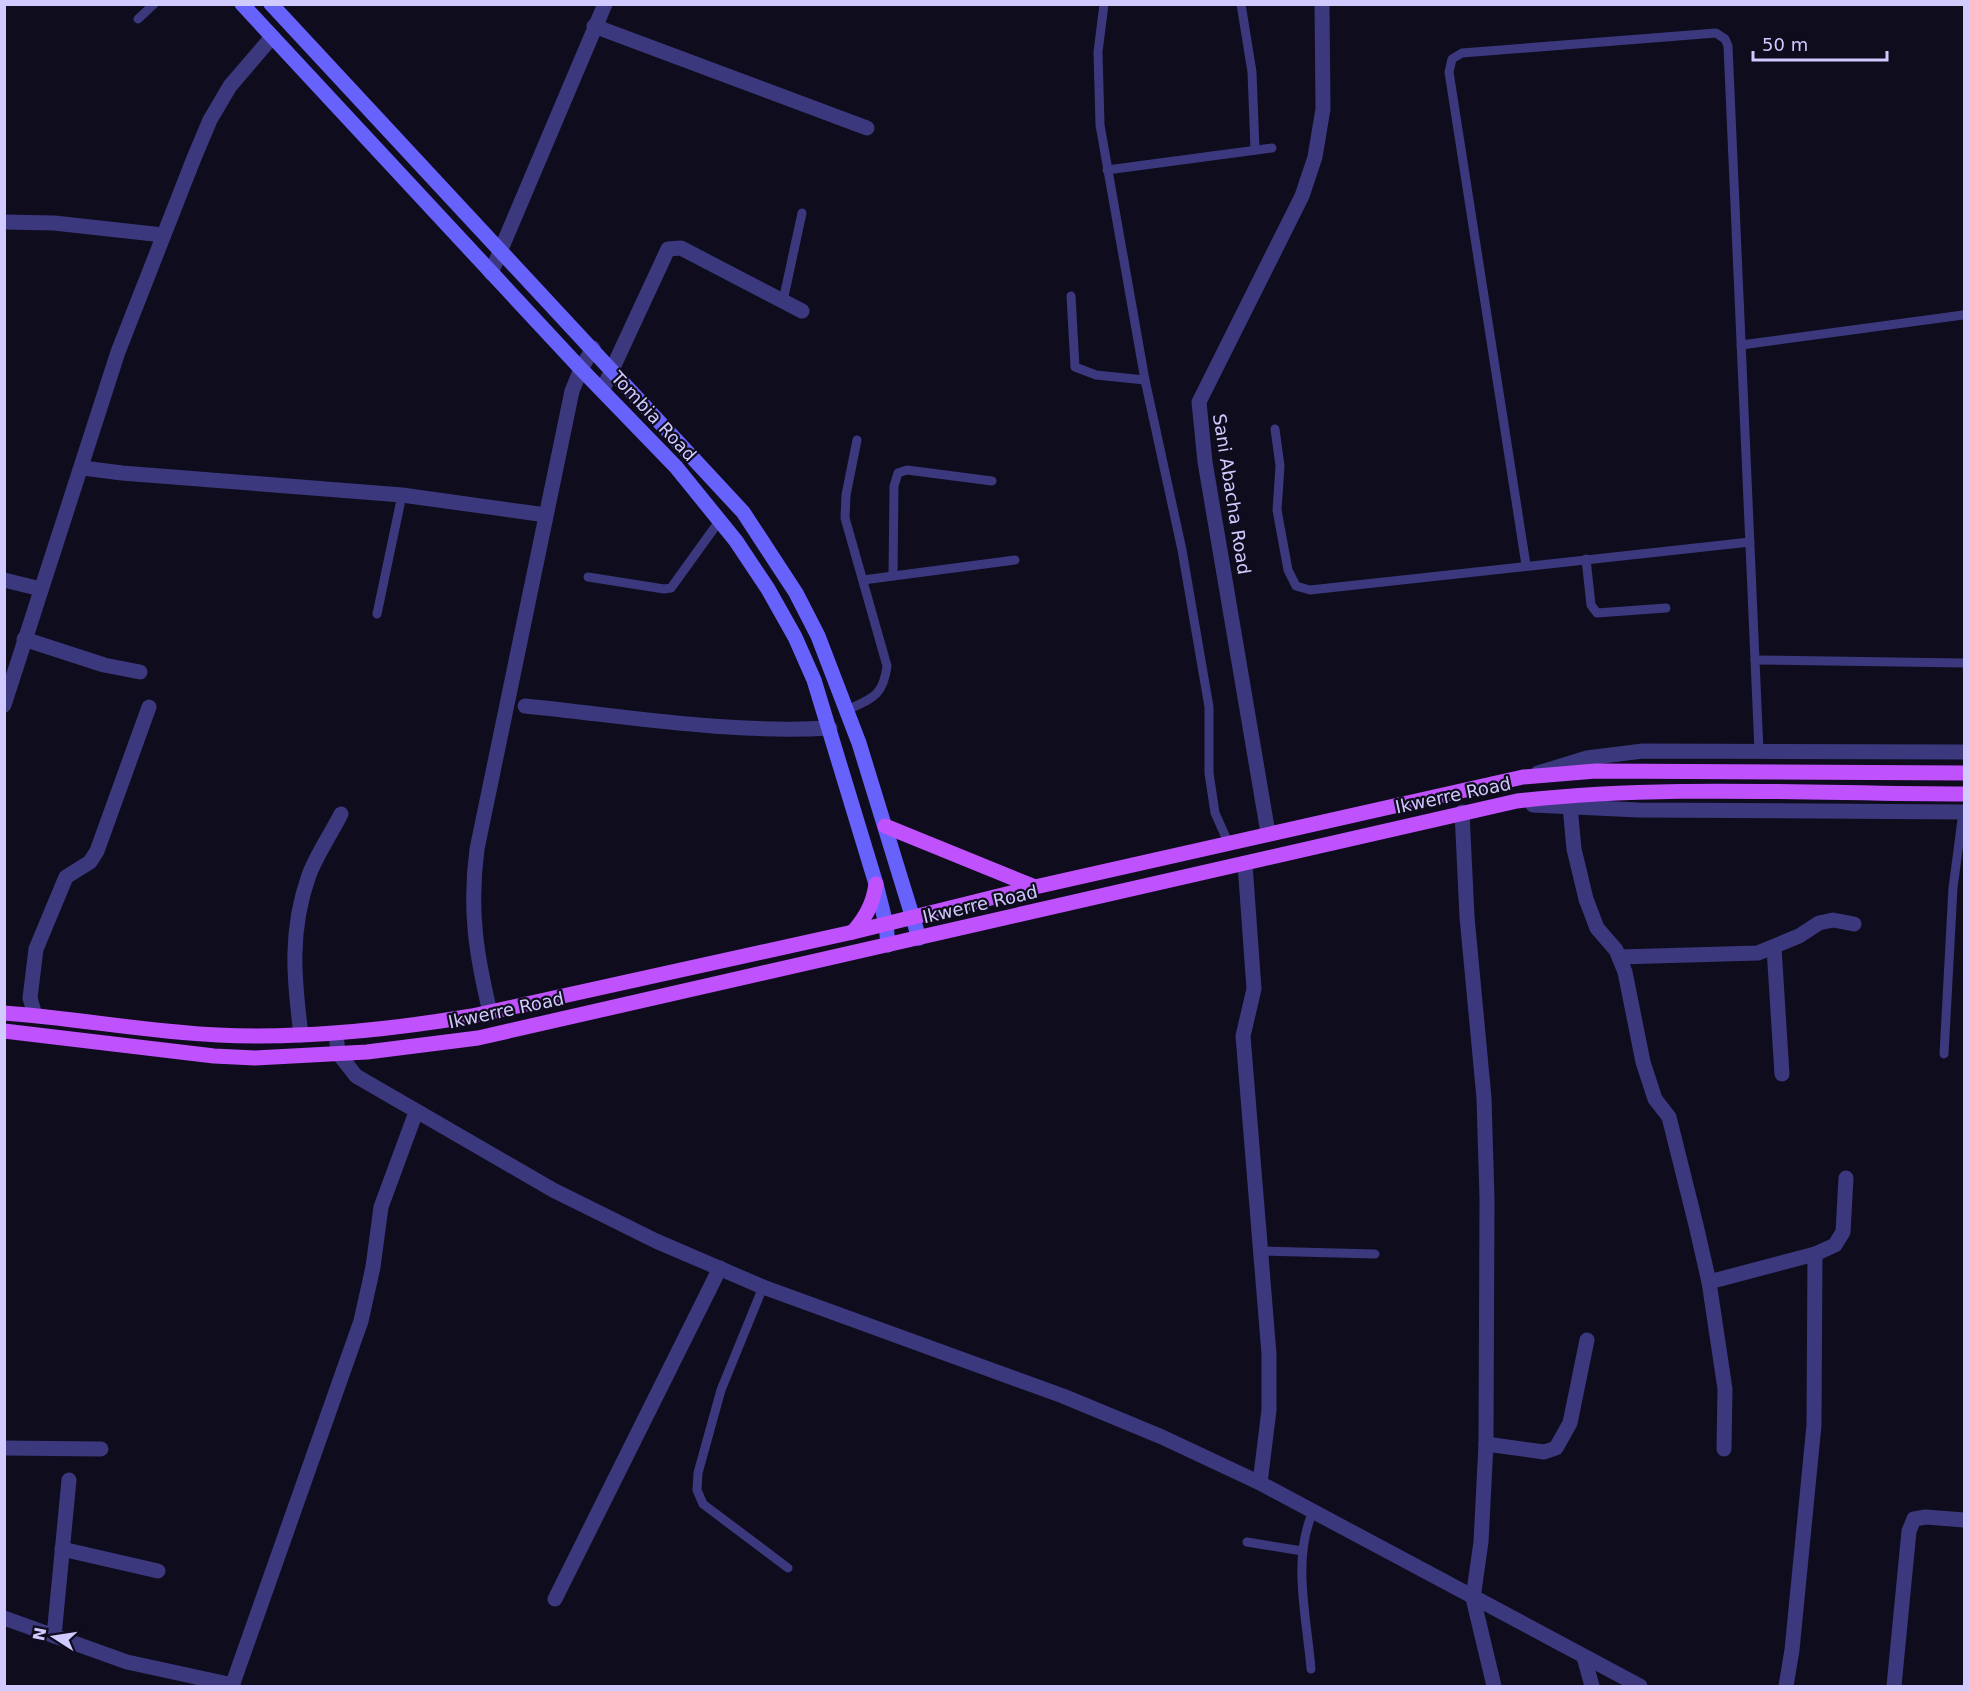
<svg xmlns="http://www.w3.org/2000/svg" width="1969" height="1691" font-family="'DejaVu Sans',sans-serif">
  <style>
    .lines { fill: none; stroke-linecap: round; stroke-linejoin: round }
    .service { stroke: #3b387d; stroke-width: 9 }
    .minor { stroke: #3b387d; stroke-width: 15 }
    .tertiary { stroke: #3b387d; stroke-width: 15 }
    .secondary { stroke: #6862fd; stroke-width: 15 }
    .primary { stroke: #bf52fd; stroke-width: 15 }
    .labels { text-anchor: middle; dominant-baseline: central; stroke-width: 4.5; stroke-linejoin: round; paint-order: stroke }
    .street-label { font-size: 18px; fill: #d1cafe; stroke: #0f0c1e }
  </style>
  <rect width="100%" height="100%" fill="#0f0c1e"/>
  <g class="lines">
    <!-- service -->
    <g class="service">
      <polyline points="1104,4 1098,52 1100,125 1145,380 1182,550 1209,707 1209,773 1215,813 1228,842"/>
      <polyline points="1241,4 1252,72 1255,150"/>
      <polyline points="138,19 154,4"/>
      <polyline points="1107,170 1272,148"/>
      <polyline points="1071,296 1075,367 1096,375 1145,380"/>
      <polyline points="783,301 802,213"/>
      <polyline points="1741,345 1963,315"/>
      <polyline points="1275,429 1280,466 1277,510 1288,570 1296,586 1310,590 1750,542"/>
      <polyline points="1586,559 1591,605 1597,613 1666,608"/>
      <polyline points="1526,565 1449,72 1452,59 1462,53 1716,33 1725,39 1728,46 1759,751"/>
      <polyline points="893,576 894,486 898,473 907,470 992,481"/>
      <polyline points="588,577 664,589 671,588 720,520"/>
      <polyline points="863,580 1015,560"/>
      <polyline points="377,614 402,495"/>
      <polyline points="1755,660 1964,663"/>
      <path d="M 847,710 C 873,698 883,696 887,666 L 845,518 L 846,495 L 857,440"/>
      <polyline points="1944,1054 1953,888 1963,812"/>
      <polyline points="1262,1251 1375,1254"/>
      <polyline points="763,1287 721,1390 698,1473 697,1490 703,1504 788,1568"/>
      <polyline points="1247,1542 1302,1551"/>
      <path d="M 1311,1669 C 1307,1619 1292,1561 1312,1514"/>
    </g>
    <!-- minor -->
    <g class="minor">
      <polyline points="594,26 867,128"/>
      <polyline points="4,222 54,223 163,235"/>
      <polyline points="491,273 605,4"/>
      <polyline points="603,389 668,249 681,248 802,311"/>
      <polyline points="83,468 122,473 402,495 546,515"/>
      <polyline points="4,580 41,589"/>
      <polyline points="24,639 104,665 140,672"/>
      <polyline points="4,705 118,352 194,158 210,120 230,86 272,37"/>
      <path d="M 525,706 C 626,716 729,734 830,728"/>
      <polyline points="1570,806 1574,849 1586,899 1597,928 1616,950 1625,972 1643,1062 1655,1099 1669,1117 1696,1225 1709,1282 1725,1389 1724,1449"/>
      <polyline points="1462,812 1467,917 1484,1098 1487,1199 1486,1444 1481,1542 1473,1598 1494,1686"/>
      <polyline points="1245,864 1254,989 1243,1036 1269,1354 1269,1410 1260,1483"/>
      <polyline points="1774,948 1782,1074"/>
      <polyline points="1619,957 1758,953 1799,936 1819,923 1833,920 1854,924"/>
      <path d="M 490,1012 C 476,954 469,909 477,849 L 572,391 L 581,369 L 593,348"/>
      <polyline points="35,1015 30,998 36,949 66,877 90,862 97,851 149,707"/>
      <polyline points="336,1034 338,1053 356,1076 553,1190 656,1241 763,1287 1063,1396 1162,1437 1260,1483 1640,1686"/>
      <path d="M 301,1035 C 294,979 289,931 309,875 C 317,854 331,834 341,814"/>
      <polyline points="1709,1282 1815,1254 1835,1245 1843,1232 1846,1178"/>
      <polyline points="1486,1444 1544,1452 1556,1448 1570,1423 1587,1340"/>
      <polyline points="4,1448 101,1449"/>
      <polyline points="62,1549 158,1571"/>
      <polyline points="555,1599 720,1268"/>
      <polyline points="4,1618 127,1662 233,1685"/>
      <polyline points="54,1636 69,1480"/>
      <polyline points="1584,1657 1592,1686"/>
      <polyline points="232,1686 361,1321 373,1267 381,1207 416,1112"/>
      <polyline points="1786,1686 1792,1650 1814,1425 1815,1254"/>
      <polyline points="1894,1686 1909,1531 1914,1519 1926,1517 1964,1520"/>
    </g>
    <!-- tertiary -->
    <g class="tertiary">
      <polyline points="1538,773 1587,758 1643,751 1964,752"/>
      <polyline points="1533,805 1638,810 1964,812"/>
      <polyline points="1268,833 1205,462 1199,402 1302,196 1315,157 1323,109 1322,4"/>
    </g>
    <!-- secondary -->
    <g class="secondary">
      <polyline points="242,4 581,369 676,467 736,541 768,589 795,637 814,680 876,884 886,924 888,945"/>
      <polyline points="271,4 743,512 796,593 818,636 859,743 919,938"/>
    </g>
    <!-- primary -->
    <g class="primary">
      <polyline points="885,826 1035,887"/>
      <path d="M 853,932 C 866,917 873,904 876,884"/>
      <path d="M 4,1013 C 76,1018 146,1032 218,1035 C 304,1039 388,1030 472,1016 L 853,932 L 1035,887 L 1523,777 L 1596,771 L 1964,773"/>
      <path d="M 4,1031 L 214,1056 L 255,1058 L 367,1052 L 478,1038 L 1517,801 C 1665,784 1816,794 1964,794"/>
    </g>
  </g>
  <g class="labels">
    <!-- street labels -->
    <g class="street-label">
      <text transform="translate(654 416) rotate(47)">Tombia Road</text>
      <text transform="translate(1232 494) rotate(81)">Sani Abacha Road</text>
      <text transform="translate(1453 795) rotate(-12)">Ikwerre Road</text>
      <text transform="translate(980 904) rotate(-13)">Ikwerre Road</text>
      <text transform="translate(506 1010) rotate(-12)">Ikwerre Road</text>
    </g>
  </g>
  <!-- border -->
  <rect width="1969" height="1691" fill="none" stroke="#d1cafe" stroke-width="12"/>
  <!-- north arrow -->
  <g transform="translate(54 1637) rotate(282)" stroke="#0f0c1e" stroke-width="4.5" paint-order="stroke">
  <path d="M0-4.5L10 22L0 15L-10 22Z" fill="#d1cafe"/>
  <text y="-9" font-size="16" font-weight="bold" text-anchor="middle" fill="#d1cafe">N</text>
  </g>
  <!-- scale -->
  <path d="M1753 51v9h134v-9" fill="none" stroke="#d1cafe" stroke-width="3"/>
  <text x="1762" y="51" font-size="18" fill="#d1cafe" stroke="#0f0c1e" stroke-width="4.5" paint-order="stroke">50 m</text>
</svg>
